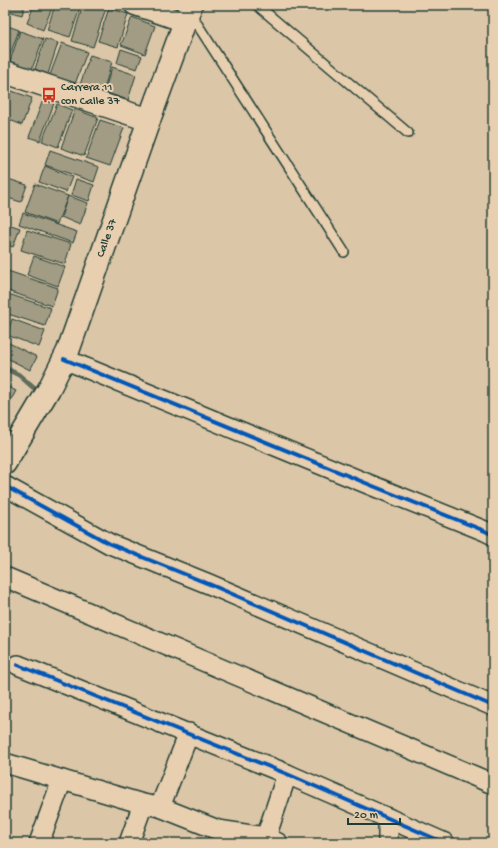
<svg xmlns="http://www.w3.org/2000/svg" width="498" height="848" font-family="'Gochi Hand',sans-serif">
  <style>
    .lines { fill: none; stroke-linecap: round; stroke-linejoin: round }
    .stream { stroke: #606c5c; stroke-width: 5 }
    .building { fill: #a29c84; stroke: #1f3d34 }
    .service-casing { stroke: #1f3d34; stroke-width: 12 }
    .minor-casing { stroke: #1f3d34; stroke-width: 22 }
    .tertiary-casing { stroke: #1f3d34; stroke-width: 25 }
    .secondary-casing { stroke: #1f3d34; stroke-width: 25 }
    .service { stroke: #e8cfb0; stroke-width: 9 }
    .minor { stroke: #e8cfb0; stroke-width: 19 }
    .tertiary { stroke: #e8cfb0; stroke-width: 22 }
    .secondary { stroke: #e8cfb0; stroke-width: 22 }
    .cycleway-casing { stroke: #e8cfb0; stroke-width: 6 }
    .cycleway { stroke: #0057b8; stroke-width: 4 }
    .labels { text-anchor: middle; dominant-baseline: central; stroke-width: 4; stroke-linejoin: round; paint-order: stroke }
    .poi-label { font-size: 12px; fill: #1f3d34; stroke: #e8cfb0; text-anchor: start }
    .street-label { font-size: 12px; fill: #1f3d34; stroke: #e8cfb0 }
  </style>
  <rect width="100%" height="100%" fill="#dcc6a8"/>
  <filter id="ink" filterUnits="userSpaceOnUse"><feTurbulence type="fractalNoise" baseFrequency=".025" numOctaves="2"/><feDisplacementMap in="SourceGraphic" scale="8" xChannelSelector="R" yChannelSelector="G"/><feConvolveMatrix kernelMatrix="1 2 1 2 8 2 1 2 1" color-interpolation-filters="sRGB"/></filter>
  <g filter="url(#ink)">
    <g class="lines">
      <!-- stream -->
      <polyline class="stream" points="5,368 19,375 36,390"/>
    </g>
    <!-- building -->
    <g class="building">
      <polygon points="5,5 25,5 22,15 5,10"/>
      <polygon points="34,5 53,5 43,30 27,23"/>
      <polygon points="55,5 81,5 70,37 47,30"/>
      <polygon points="83,5 98,5 106,8 93,47 72,41"/>
      <polygon points="109,8 128,14 118,47 98,41"/>
      <polygon points="132,17 155,26 145,54 121,45"/>
      <polygon points="5,25 19,30 8,60 5,59"/>
      <polygon points="20,31 43,39 32,69 10,61"/>
      <polygon points="45,39 58,43 48,74 35,69"/>
      <polygon points="62,43 87,52 75,84 50,75"/>
      <polygon points="121,49 142,56 137,69 117,63"/>
      <polygon points="90,55 112,62 103,92 80,85"/>
      <polygon points="112,67 136,75 128,100 104,92"/>
      <polygon points="9,90 32,98 22,125 5,118 5,101"/>
      <polygon points="43,100 54,103 40,141 29,137"/>
      <polygon points="57,104 72,110 58,147 42,141"/>
      <polygon points="75,109 98,118 84,156 61,148"/>
      <polygon points="100,120 124,128 110,166 86,158"/>
      <polygon points="50,150 99,167 94,182 45,165"/>
      <polygon points="45,166 72,177 66,192 39,182"/>
      <polygon points="5,178 27,185 21,202 5,197"/>
      <polygon points="76,179 94,185 89,201 71,195"/>
      <polygon points="35,184 68,196 57,224 25,212"/>
      <polygon points="68,196 88,203 80,225 61,217"/>
      <polygon points="23,213 77,232 73,243 19,224"/>
      <polygon points="5,223 20,228 13,247 5,244"/>
      <polygon points="27,230 71,244 65,264 21,250"/>
      <polygon points="34,256 65,267 58,286 27,275"/>
      <polygon points="5,270 58,288 52,306 5,290"/>
      <polygon points="5,293 51,308 45,326 5,313"/>
      <polygon points="12,319 45,331 39,347 7,335"/>
      <polygon points="5,341 37,357 30,370 5,357"/>
      <polygon points="5,385 16,391 5,410"/>
    </g>
    <g class="lines">
      <!-- service casing -->
      <g class="service-casing">
        <g id="service">
          <polyline points="257,5 408,133"/>
          <polyline points="190,13 344,252"/>
        </g>
      </g>
      <!-- minor casing -->
      <g class="minor-casing">
        <g id="minor">
          <polyline points="134,5 184,22"/>
          <polyline points="64,359 373,486 485,531 493,535"/>
          <polyline points="5,486 110,544 209,584 493,706"/>
          <polyline points="5,577 493,784"/>
          <polyline points="18,665 287,774 445,843"/>
          <polyline points="5,763 143,804 160,807 218,830 266,837 278,843"/>
          <polyline points="160,807 189,733"/>
          <polyline points="266,837 287,774"/>
          <polyline points="39,843 62,780"/>
          <polyline points="129,843 143,804"/>
          <polyline points="388,843 388,818"/>
        </g>
      </g>
      <!-- tertiary casing -->
      <g class="tertiary-casing">
        <polyline id="tertiary" points="5,72 149,120"/>
      </g>
      <!-- secondary casing -->
      <g class="secondary-casing">
        <g id="secondary">
          <path id="s1" d="M 5,463 L 49,389 L 68,351 L 149,120 L 191,5"/>
        </g>
      </g>
      <!-- service -->
      <use href="#service" class="service"/>
      <!-- minor -->
      <use href="#minor" class="minor"/>
      <!-- tertiary -->
      <use href="#tertiary" class="tertiary"/>
      <!-- secondary -->
      <use href="#secondary" class="secondary"/>
      <!-- cycleway casing -->
      <g class="cycleway-casing">
        <g id="cycleway">
          <polyline points="64,359 373,486 485,531 493,535"/>
          <polyline points="5,486 110,544 209,584 493,706"/>
          <polyline points="18,665 287,774 445,843"/>
        </g>
      </g>
      <!-- cycleway -->
      <use href="#cycleway" class="cycleway"/>
    </g>
  </g>
  <!-- icons -->
  <defs>
    <g id="bus-bare" transform="scale(1.2)"><path d="M-5-6H5V4H4V6H2V4H-2V6H-4V4H-5ZM-3.5-4V0h7V-4ZM-3.5 1.2v1.5H-2V1.2ZM2 1.2v1.5H3.5V1.2Z" fill="#c8321e" stroke="#e8cfb0" stroke-width="2.5" paint-order="stroke"/></g>
  </defs>
  <g fill-rule="evenodd">
    <use href="#bus-bare" x="49" y="95"/>
  </g>
  <g class="labels">
    <!-- poi labels -->
    <g class="poi-label">
      <text x="61" y="88">Carrera 11<tspan x="61" dy="14">con Calle 37</tspan></text>
    </g>
    <!-- street labels -->
    <g class="street-label">
      <text stroke="none"><textPath href="#s1" startOffset="248">Calle 37</textPath></text>
    </g>
  </g>
  <!-- margin -->
  <rect width="498" height="848" fill="none" stroke="#e8cfb0" stroke-width="20"/>
  <rect x="10" y="10" width="478" height="828" fill="none" stroke="#1f3d34" stroke-width="1.5" filter="url(#ink)"/>
  <!-- scale -->
  <path d="M348 818v6h52v-6" fill="none" stroke="#1f3d34" stroke-width="2"/>
  <text x="354" y="818" font-size="12" fill="#1f3d34" stroke="#e8cfb0" stroke-width="3" paint-order="stroke">20 m</text>
</svg>
